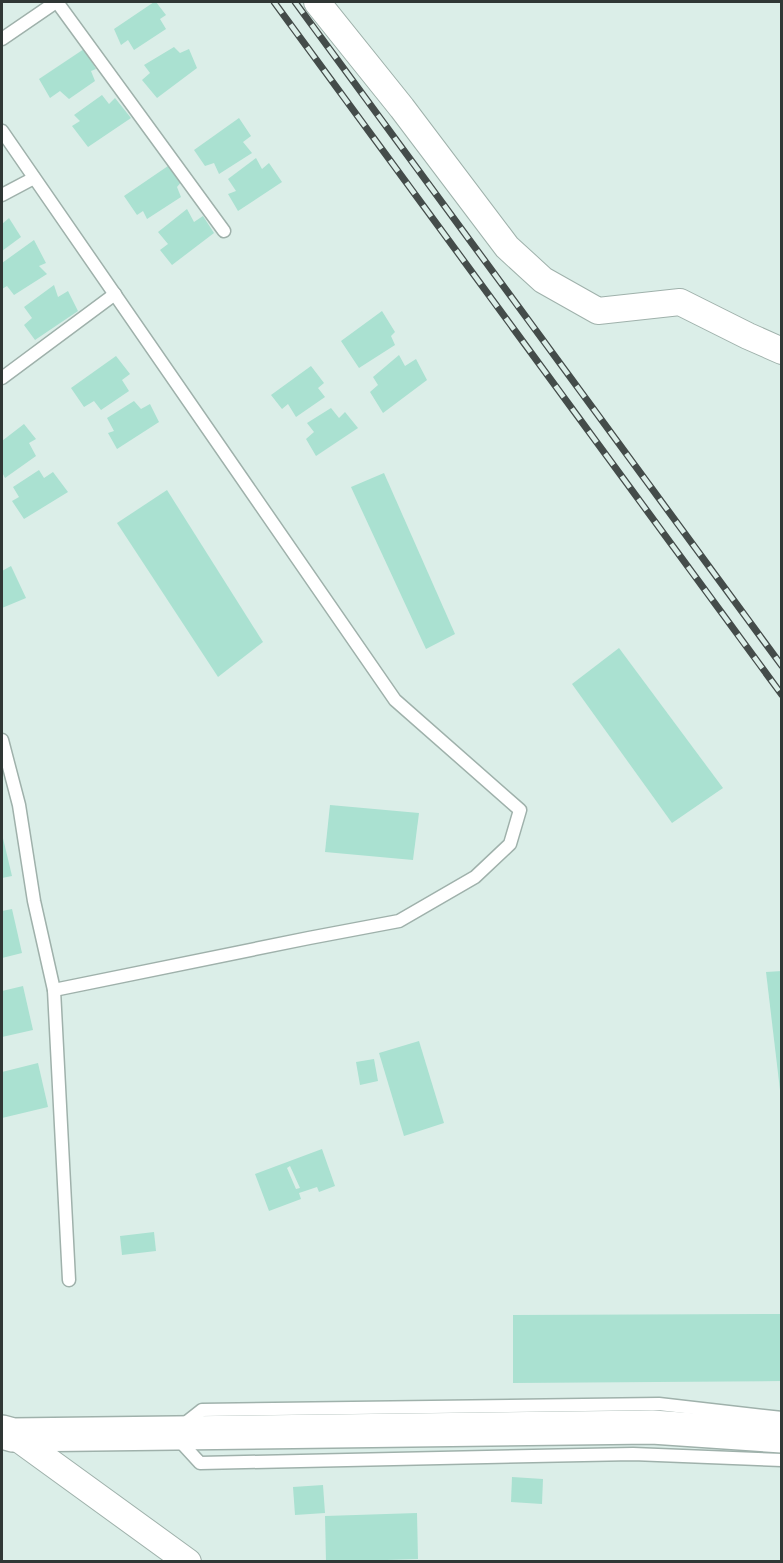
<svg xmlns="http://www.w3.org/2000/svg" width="783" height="1563" font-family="'DM Sans',sans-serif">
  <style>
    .building { fill: #aae1d1; fill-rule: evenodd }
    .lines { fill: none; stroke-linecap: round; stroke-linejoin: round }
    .lane-casing { stroke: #9fb1ab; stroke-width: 15 }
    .street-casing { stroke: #9fb1ab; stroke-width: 28 }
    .secondary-casing { stroke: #9fb1ab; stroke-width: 36 }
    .lane { stroke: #fff; stroke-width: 12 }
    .street { stroke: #fff; stroke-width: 26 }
    .secondary { stroke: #fff; stroke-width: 33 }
    .rail-casing { stroke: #444c4a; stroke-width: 7 }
    .rail { stroke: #dbeee8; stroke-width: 4.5; stroke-dasharray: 14; stroke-linecap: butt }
  </style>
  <rect width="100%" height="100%" fill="#dbeee8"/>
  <!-- building -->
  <g class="building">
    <polygon points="154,2 156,2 166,15 160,19 166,29 134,50 128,40 121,45 114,29"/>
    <polygon points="174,47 180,53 189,49 197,68 157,98 142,80 150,73 144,65"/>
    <polygon points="84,49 96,69 91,71 95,81 69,99 60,91 50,98 39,79"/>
    <polygon points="102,95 109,104 115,98 131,118 88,147 72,126 80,121 74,115"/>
    <polygon points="239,118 251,136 243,142 252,153 219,174 214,163 205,166 194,150"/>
    <polygon points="256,158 262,169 269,163 282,182 238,211 228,194 236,191 228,179"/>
    <polygon points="168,166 182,181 177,187 181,197 147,219 143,211 137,215 124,196"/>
    <polygon points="187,209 194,222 203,216 214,233 172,265 160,250 168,244 158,232"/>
    <polygon points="9,218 21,237 2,251 2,224"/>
    <polygon points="34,240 46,263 39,266 47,274 14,295 7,286 2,289 2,263"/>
    <polygon points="54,285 58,297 68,291 78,311 35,340 24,325 32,318 24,307"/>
    <polygon points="382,311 395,332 391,336 395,345 359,368 341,341"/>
    <polygon points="399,355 405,366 416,359 427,380 383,413 370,392 378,385 373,377"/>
    <polygon points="116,356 130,374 122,380 129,391 101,410 94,401 84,407 71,388"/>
    <polygon points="311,366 324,383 318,388 325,397 296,417 288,404 282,409 271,395"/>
    <polygon points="134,401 141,409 150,404 159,422 117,449 108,433 114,431 107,418"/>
    <polygon points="331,408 339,418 345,412 358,428 316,456 306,439 314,432 307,423"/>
    <polygon points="24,424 36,439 29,443 36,456 5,478 2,472 2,441"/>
    <polygon points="39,470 44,478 53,472 68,492 24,519 12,501 19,497 13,487"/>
    <polygon points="384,473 455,634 426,649 351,487"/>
    <polygon points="167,490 263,642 218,677 117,523"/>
    <polygon points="11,566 26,598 2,608 2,571"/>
    <polygon points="619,648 723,788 672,823 572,684"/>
    <polygon points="330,805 419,813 413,860 325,852"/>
    <polygon points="2,834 12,876 2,878"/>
    <polygon points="12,909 22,953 2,958 2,911"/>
    <polygon points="782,971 782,1090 780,1090 766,972"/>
    <polygon points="23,986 33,1030 2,1037 2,991"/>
    <polygon points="419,1041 444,1123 404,1136 379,1053"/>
    <polygon points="374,1059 378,1081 360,1085 356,1062"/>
    <polygon points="38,1063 48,1107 2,1118 2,1072"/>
    <path d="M 322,1149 L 335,1186 L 319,1192 L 317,1187 L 299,1193 L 301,1199 L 269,1211 L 255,1174 ZM 290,1166 L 300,1188 L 296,1189 L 287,1168 Z"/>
    <polygon points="154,1232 156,1251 122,1255 120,1236"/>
    <polygon points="782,1314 782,1381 513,1383 513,1315"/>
    <polygon points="512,1477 543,1479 542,1504 511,1502"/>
    <polygon points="323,1485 325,1513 295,1515 293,1487"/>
    <polygon points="417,1513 418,1559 326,1562 325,1516"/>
  </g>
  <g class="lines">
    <!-- lane casing -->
    <g class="lane-casing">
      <g id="lane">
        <polyline points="57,2 224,231"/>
        <polyline points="2,39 56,2"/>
        <polyline points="2,131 395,700 520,810 510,844 475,877 399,921 309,938 54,990"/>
        <polyline points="2,195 34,178"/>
        <polyline points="2,378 115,294"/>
        <polyline points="2,740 19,805 34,901 54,990 69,1280"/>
        <polyline points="183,1425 202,1410 659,1404 782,1418"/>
        <polyline points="178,1439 200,1463 633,1454 782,1460"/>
      </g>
    </g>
    <!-- street casing -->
    <g class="street-casing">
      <g id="street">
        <polyline points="317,2 402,108 507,247 543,280 598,311 680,302 748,336 782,351"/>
        <polyline points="13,1435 188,1562"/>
      </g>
    </g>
    <!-- secondary casing -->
    <g class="secondary-casing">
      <polyline id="secondary" points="2,1432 13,1435 652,1427 782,1436"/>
    </g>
    <!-- lane -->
    <use href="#lane" class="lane"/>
    <!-- street -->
    <use href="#street" class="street"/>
    <!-- secondary -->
    <use href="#secondary" class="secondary"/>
    <!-- rail casing -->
    <g class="rail-casing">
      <g id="rail">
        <polyline points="274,2 782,695"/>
        <polyline points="295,2 782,666"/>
      </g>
    </g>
    <!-- rail -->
    <use href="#rail" class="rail"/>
  </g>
  <!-- border -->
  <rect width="783" height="1563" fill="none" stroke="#303735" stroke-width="6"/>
</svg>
